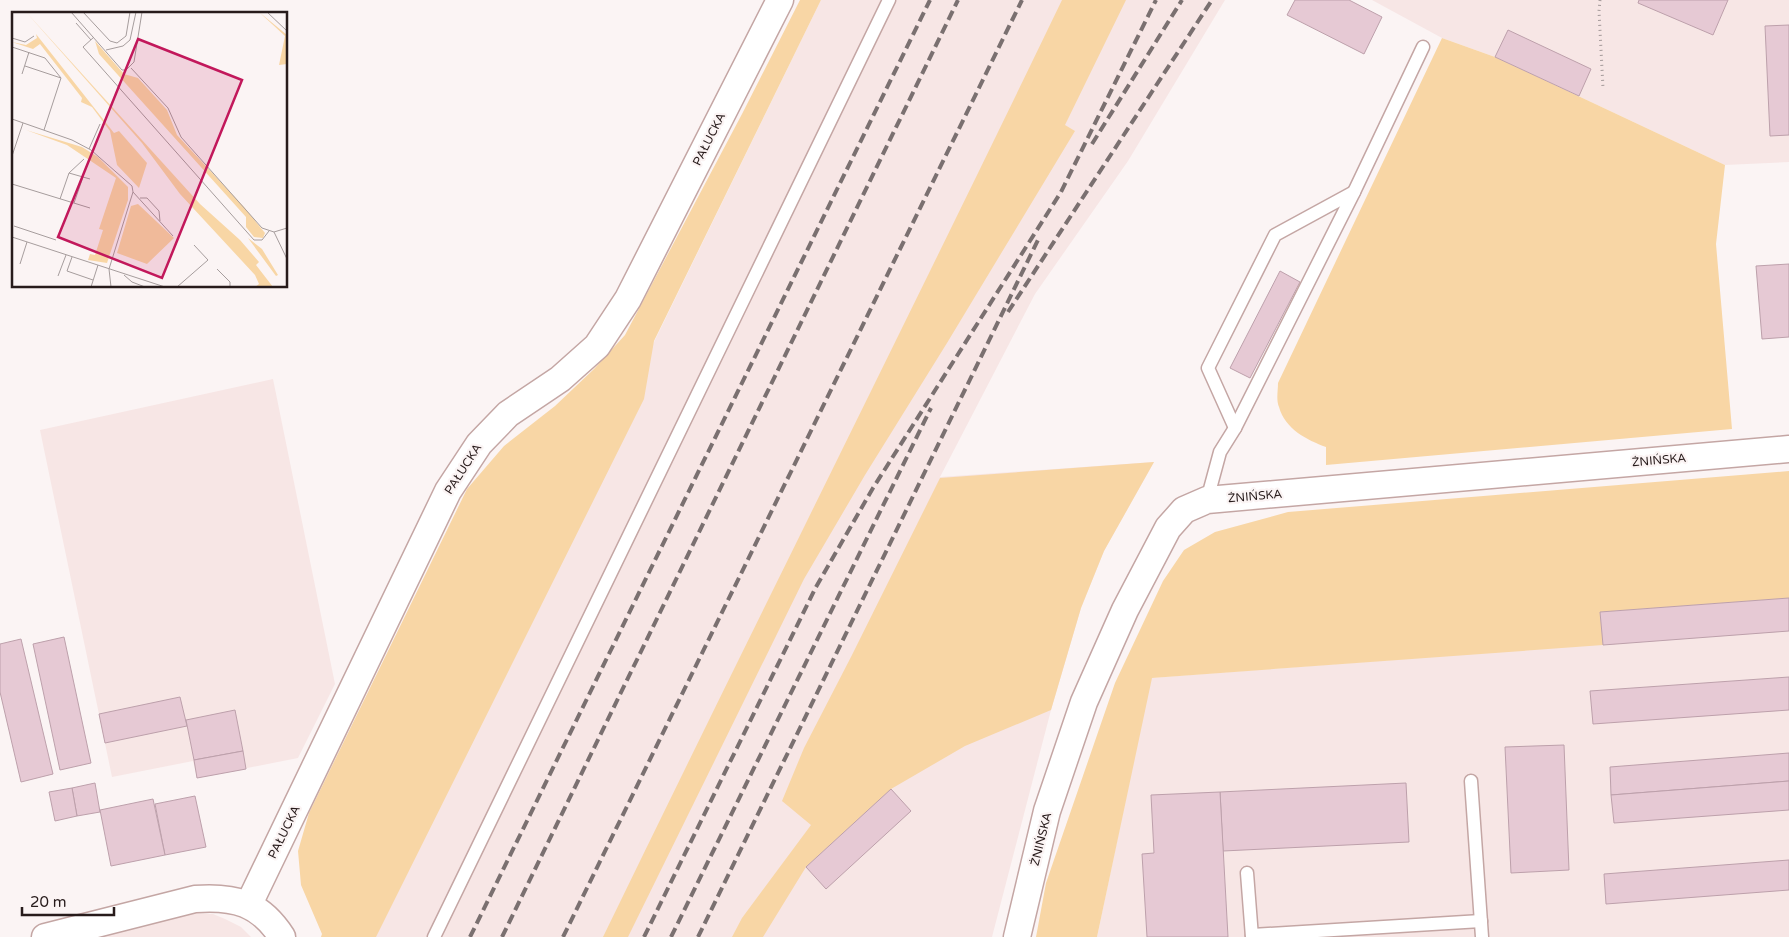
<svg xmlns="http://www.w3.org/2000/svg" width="1789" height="937" font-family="'Varela Round',sans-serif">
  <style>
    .built { fill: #f7e6e5 }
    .green { fill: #f8d6a5 }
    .building { fill: #e6c9d4; stroke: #bda0ab }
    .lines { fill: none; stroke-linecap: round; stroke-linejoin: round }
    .lane-casing { stroke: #c4a6a4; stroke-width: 15 }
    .street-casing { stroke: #c4a6a4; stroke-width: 29 }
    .path { stroke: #a49a9a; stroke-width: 3; stroke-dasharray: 1 4; stroke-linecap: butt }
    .lane { stroke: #fff; stroke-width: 12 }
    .street { stroke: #fff; stroke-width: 26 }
    .rail { stroke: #7a7070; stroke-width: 4; stroke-dasharray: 10 5; stroke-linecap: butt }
    .labels { text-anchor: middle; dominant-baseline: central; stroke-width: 4.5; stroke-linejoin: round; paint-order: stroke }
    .street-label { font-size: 12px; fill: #271b1b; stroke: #fbf4f4 }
    .inset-road { fill: none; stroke: #a69d9d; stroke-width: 1 }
    .view { fill: #c2185b; fill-opacity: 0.15; stroke: #c2185b; stroke-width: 2.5 }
    .inset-edge { fill: none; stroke: #271b1b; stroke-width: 2.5 }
  </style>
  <rect width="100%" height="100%" fill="#fbf4f4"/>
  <!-- built -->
  <g class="built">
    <polygon points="821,0 1225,0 1128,161 1035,294 940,477 1154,462 1104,551 1081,608 1051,710 992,937 321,937 654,342"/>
    <polygon points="1372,0 1789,0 1789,162 1725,165 1495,57 1442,38"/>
    <polygon points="273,379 335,684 298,758 197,778 193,761 112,777 40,430"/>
    <polygon points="1789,583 1789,937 1097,937 1151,678 1575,646 1574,599"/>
    <polygon points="196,913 213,914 225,919 241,927 251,937 94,937 178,914"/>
  </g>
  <!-- green -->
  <g class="green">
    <polygon points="800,0 821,0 654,341 644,399 376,937 321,937 322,934 301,885 298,851 309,813 467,489 504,446 555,406 594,369 625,335 742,114"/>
    <path d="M 1062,0 L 1126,0 L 1065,125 L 1075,131 L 947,343 L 865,475 L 804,579 L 628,937 L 603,937 C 755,624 911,313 1062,0 Z"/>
    <path d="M 1442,38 L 1495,57 L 1725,165 L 1716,244 L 1732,429 L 1326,465 L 1326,447 C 1307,440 1285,429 1279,407 C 1276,400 1278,391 1278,383 Z"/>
    <polygon points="1154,462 1104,551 1081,608 1051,710 965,746 891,789 806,867 763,937 732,937 742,918 811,825 782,801 804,748 852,655 940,478"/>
    <polygon points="1789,471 1789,598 1600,612 1603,645 1152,678 1097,937 1036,937 1046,883 1115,683 1163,581 1184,550 1215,532 1288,512"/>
  </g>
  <!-- building -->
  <g class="building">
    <polygon points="1295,0 1349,0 1382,17 1364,54 1287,15"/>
    <polygon points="1639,0 1728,0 1713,35 1638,3"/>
    <polygon points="1789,25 1789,135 1770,136 1765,26"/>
    <polygon points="1508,30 1591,69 1579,96 1495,57"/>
    <polygon points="1789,264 1789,337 1762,339 1756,266"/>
    <polygon points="1280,271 1300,282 1250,378 1230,368"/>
    <polygon points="1789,598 1789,631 1603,645 1600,612"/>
    <polygon points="64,637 91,763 60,770 33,644"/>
    <polygon points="21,639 53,774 21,782 0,692 0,644"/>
    <polygon points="1789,677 1789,710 1593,724 1590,691"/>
    <polygon points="180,697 187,726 105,743 99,714"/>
    <polygon points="235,710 243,751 194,760 186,720"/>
    <polygon points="1564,745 1569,870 1511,873 1505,747"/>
    <polygon points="243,751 246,769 197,778 194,760"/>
    <polygon points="1789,753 1789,781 1611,795 1610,767"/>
    <polygon points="1789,781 1789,810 1614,823 1611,795"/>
    <polygon points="95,783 100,812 77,816 72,788"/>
    <polygon points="1406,783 1409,842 1223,851 1220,792"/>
    <polygon points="72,788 77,816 55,821 49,792"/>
    <polygon points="891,789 911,811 826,889 806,867"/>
    <polygon points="1220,792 1228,937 1147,937 1142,854 1154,853 1151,795"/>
    <polygon points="195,796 206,847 165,855 155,804"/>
    <polygon points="153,799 165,855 111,866 100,810"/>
    <polygon points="1789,860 1789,890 1606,904 1604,874"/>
  </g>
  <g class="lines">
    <!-- lane casing -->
    <g class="lane-casing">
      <g id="lane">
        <polyline points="1235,428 1208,368 1275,235 1354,192"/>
        <polyline points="1207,500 1220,452 1235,428 1354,192 1423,47"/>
        <polyline points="1471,781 1482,937"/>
        <polyline points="1247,873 1252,937"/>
        <polyline points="1252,935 1481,921"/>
        <polyline points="434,937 889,0"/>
      </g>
    </g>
    <!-- street casing -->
    <g class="street-casing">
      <g id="street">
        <polyline points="249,904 448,491 479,444 508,414 560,379 597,346 628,299 780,0"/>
        <path d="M 45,937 L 195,899 C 235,896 260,903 282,937"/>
        <polyline points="1017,937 1047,811 1084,702 1125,610 1168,528 1184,510 1207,500 1789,449"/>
      </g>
    </g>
    <!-- path -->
    <polyline class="path" points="1600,0 1599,11 1603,88"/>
    <!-- lane -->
    <use href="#lane" class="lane"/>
    <!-- street -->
    <use href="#street" class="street"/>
    <!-- rail -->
    <g class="rail">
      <polyline points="1092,144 1182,0"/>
      <polyline points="1008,312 1212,0"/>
      <polyline points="470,937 930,0"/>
      <polyline points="502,937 958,0"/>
      <polyline points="563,937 1022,0"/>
      <polyline points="644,937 816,587 873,488 1061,192 1156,0"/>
      <polyline points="671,937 931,408"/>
      <polyline points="698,937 1038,240"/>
    </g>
  </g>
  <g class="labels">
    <!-- street labels -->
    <g class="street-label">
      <text transform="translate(709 139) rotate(-63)">PAŁUCKA</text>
      <text transform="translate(1659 460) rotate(-5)">ŻNIŃSKA</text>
      <text transform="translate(463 469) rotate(-57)">PAŁUCKA</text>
      <text transform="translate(1255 496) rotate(-5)">ŻNIŃSKA</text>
      <text transform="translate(284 832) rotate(-64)">PAŁUCKA</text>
      <text transform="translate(1041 839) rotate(-76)">ŻNIŃSKA</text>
    </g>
  </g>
  <!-- overview -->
  <g transform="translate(12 12)">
    <rect width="275" height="275" fill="#fbf4f4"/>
    <path d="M 14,0 L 188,192 L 228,228 L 247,250 L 244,253 L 261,275 L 243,275 L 247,272 L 243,263 L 168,182 L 130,131 ZM 247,0 L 275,23 L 275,52 L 267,53 L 273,24 ZM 24,22 L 102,121 L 107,119 L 135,151 L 127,176 L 105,153 L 98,119 L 80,95 L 69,90 L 70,86 L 28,32 L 21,37 L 0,30 L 14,33 L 25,26 ZM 83,29 L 112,62 L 126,66 L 155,98 L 165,123 L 232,195 L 253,221 L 251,226 L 242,225 L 234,215 L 234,205 L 87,42 ZM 14,118 L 70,135 L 86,145 L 116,175 L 116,188 L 95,251 L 76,248 L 78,242 L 83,243 L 91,218 L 87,217 L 104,166 L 55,133 ZM 126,192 L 162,226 L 135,252 L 105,241 L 119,194 ZM 236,226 L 250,237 L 266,263 L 264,264 Z" fill="#f8d6a5"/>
    <path class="inset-road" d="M 59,0 L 110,58 L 114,58 L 122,50 L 130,0M 71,0 L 98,29 L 105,31 L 114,24 L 118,0M 255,0 L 275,19M 64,11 L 79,28M 82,25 L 71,35 L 242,228 L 250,228 L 257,219M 0,26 L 13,30 L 22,24M 0,35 L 33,46 L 49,66M 94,38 L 111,34 L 118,28 L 124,0M 13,54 L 49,66M 119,56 L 156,96 L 169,125 L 250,216 L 262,220 L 275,216M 10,62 L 17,40M 0,107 L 60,128 L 79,138 L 120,174 L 121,180 L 97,257 L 99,275M 32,118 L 49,66M 77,137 L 88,112M 0,144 L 11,111M 57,161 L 78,167M 0,172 L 78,196M 121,180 L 161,224M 128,186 L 135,186 L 147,199 L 148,209M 48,187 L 57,161 L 72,147M 62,191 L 71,165M 2,214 L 44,228M 262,220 L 275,247M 0,225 L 153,275M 60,245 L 55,259 L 81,268M 8,252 L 15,230M 205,257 L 218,270 L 218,275M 112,263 L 120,270 L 133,275M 46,264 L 54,243M 79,275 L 86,253M 165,275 L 196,248 L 182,233"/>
    <path class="view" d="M 126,27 L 230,68 L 150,266 L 46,225 Z"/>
    <rect width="275" height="275" class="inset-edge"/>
  </g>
  <!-- scale -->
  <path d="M22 907v8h92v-8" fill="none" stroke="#271b1b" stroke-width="2.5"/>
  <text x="30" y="907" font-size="15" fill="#271b1b" stroke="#fbf4f4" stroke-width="4" paint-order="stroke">20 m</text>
</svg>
